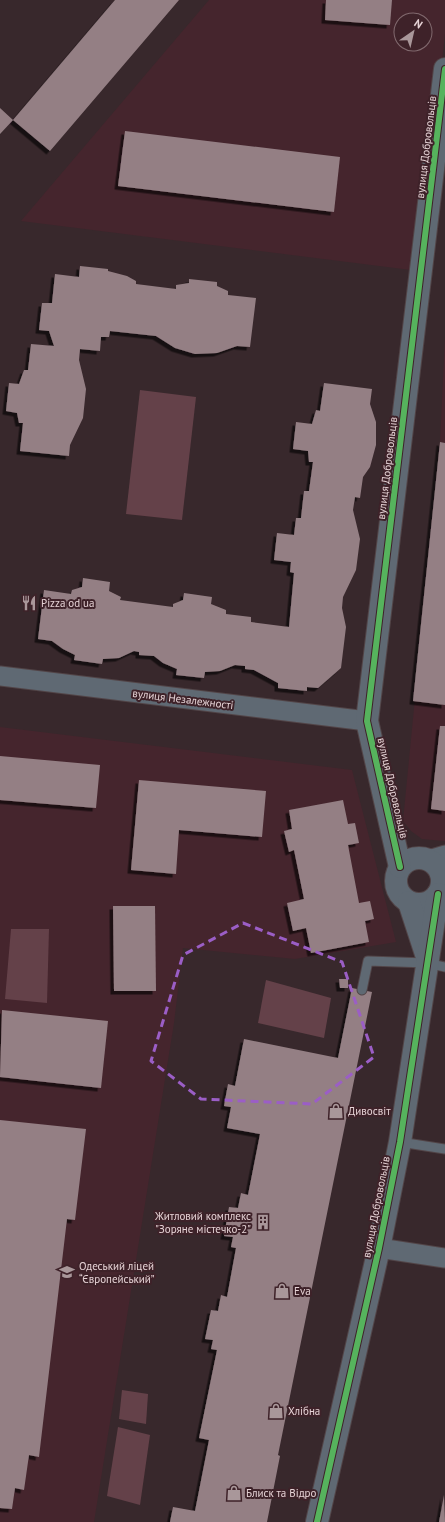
<svg xmlns="http://www.w3.org/2000/svg" width="445" height="1522" font-family="'PT Sans',sans-serif">
  <style>
    .built { fill: #45252d; fill-rule: evenodd }
    .green { fill: #644149 }
    .building { fill: #947f84; filter: url(#shadow) }
    .lines { fill: none; stroke-linecap: round; stroke-linejoin: round }
    .service-casing { stroke: #524548; stroke-width: 11 }
    .minor-casing { stroke: #524548; stroke-width: 21 }
    .tertiary-casing { stroke: #524548; stroke-width: 24 }
    .service { stroke: #5f6973; stroke-width: 9 }
    .minor { stroke: #5f6973; stroke-width: 19 }
    .tertiary { stroke: #5f6973; stroke-width: 22 }
    .cycleway-casing { stroke: #3e2229; stroke-width: 8 }
    .cycleway { stroke: #56b35d; stroke-width: 6 }
    .marked { fill: none; stroke: #9b5ec6; stroke-width: 3; stroke-dasharray: 8 5; stroke-linejoin: round }
    .labels { text-anchor: middle; dominant-baseline: central; stroke-width: 4; stroke-linejoin: round; paint-order: stroke }
    .street-label { font-size: 11px; fill: #e6d3d6; stroke: #3e2229 }
    .poi-label { font-size: 11px; fill: #e6d3d6; stroke: #3e2229; text-anchor: start }
  </style>
  <defs>
    <filter id="shadow"><feDropShadow dx="-3.5" dy="3.5" stdDeviation="0" flood-color="#0009"/></filter>
  </defs>
  <rect width="100%" height="100%" fill="#38282c"/>
  <!-- built -->
  <g class="built">
    <path d="M 209,0 L 445,0 L 445,34 L 419,271 L 21,221 ZM 401,20 L 425,20 L 425,44 L 401,44 Z"/>
    <polygon points="445,337 445,841 443,841 422,839 411,831 403,821 440,442"/>
    <polygon points="0,727 352,770 396,942 295,959 183,948 174,1023 94,1522 0,1522"/>
  </g>
  <!-- green -->
  <g class="green">
    <polygon points="140,390 196,397 182,520 126,514"/>
    <polygon points="11,929 49,929 47,1003 5,999"/>
    <polygon points="266,980 331,998 324,1038 258,1023"/>
    <polygon points="122,1390 148,1394 146,1424 119,1419"/>
    <polygon points="118,1427 150,1435 140,1505 107,1496"/>
  </g>
  <!-- building -->
  <g class="building">
    <polygon points="115,0 179,0 50,151 13,120 0,134 0,108 13,120"/>
    <polygon points="326,0 392,0 390,25 325,20"/>
    <polygon points="125,131 340,157 334,212 118,186"/>
    <polygon points="80,266 108,269 108,271 127,276 136,281 136,284 176,289 176,285 189,283 189,279 217,282 217,286 228,291 228,295 256,298 250,347 237,346 217,353 195,354 175,348 156,336 110,331 109,337 101,337 100,351 80,349 79,360 86,389 83,418 70,445 69,456 20,451 23,423 19,423 17,413 6,411 9,383 19,384 24,370 28,370 31,344 54,346 49,331 39,330 42,303 52,303 55,274 79,277"/>
    <polygon points="324,383 372,389 370,404 376,422 376,445 370,467 363,477 360,498 355,497 353,510 360,539 356,570 343,597 342,608 346,627 341,668 318,688 307,687 307,691 278,688 278,683 254,670 245,669 245,666 235,665 220,671 205,672 204,678 176,675 177,669 163,663 154,656 139,655 139,652 134,651 119,658 103,659 102,664 74,660 75,655 63,649 52,641 38,639 44,590 71,594 72,590 82,587 83,578 110,582 109,591 121,597 120,600 173,607 173,604 183,600 184,593 212,597 211,604 226,610 226,614 251,617 251,622 289,627 294,573 290,572 291,562 274,560 277,533 294,535 296,518 301,518 304,491 309,491 313,462 309,462 308,451 293,449 296,422 312,424 316,410 320,411"/>
    <polygon points="440,442 445,443 445,705 413,701"/>
    <polygon points="440,726 445,726 445,811 431,809"/>
    <polygon points="0,756 100,765 96,808 0,800"/>
    <polygon points="139,780 266,791 262,837 179,830 176,874 131,870"/>
    <polygon points="343,800 348,824 355,823 359,843 348,845 359,903 370,901 374,919 365,921 369,942 311,953 306,928 293,931 287,903 304,899 294,850 289,852 284,831 292,829 289,810"/>
    <polygon points="113,906 155,906 156,991 114,991"/>
    <polygon points="339,979 348,979 348,988 340,988"/>
    <polygon points="352,988 372,992 278,1455 280,1456 267,1522 170,1522 173,1507 195,1511 209,1440 199,1438 217,1350 211,1349 213,1340 205,1339 211,1310 218,1311 221,1295 227,1297 236,1248 231,1247 233,1237 224,1236 229,1207 238,1208 241,1193 248,1195 260,1134 227,1128 231,1107 224,1106 228,1084 235,1086 244,1039 338,1058"/>
    <polygon points="2,1010 108,1021 101,1088 0,1077"/>
    <polygon points="0,1120 86,1129 75,1220 67,1219 39,1457 29,1455 24,1490 15,1488 12,1509 0,1508"/>
    <polygon points="444,1495 445,1522 439,1522"/>
  </g>
  <g class="lines">
    <!-- service casing -->
    <g class="service-casing">
      <g id="service">
        <polyline points="362,990 368,961 427,963 445,967"/>
        <polyline points="400,1142 445,1149"/>
      </g>
    </g>
    <!-- minor casing -->
    <g class="minor-casing">
      <g id="minor">
        <polyline points="0,676 367,721"/>
        <polyline points="428,860 445,855"/>
        <polyline points="442,879 445,873"/>
        <polyline points="379,1248 445,1258"/>
      </g>
    </g>
    <!-- tertiary casing -->
    <g class="tertiary-casing">
      <g id="tertiary">
        <circle cx="419" cy="881" r="23"/>
        <polyline points="400,867 367,721 445,69"/>
        <polyline points="409,902 426,954"/>
        <polyline points="317,1522 379,1248 400,1142 438,894"/>
      </g>
    </g>
    <!-- service -->
    <use href="#service" class="service"/>
    <!-- minor -->
    <use href="#minor" class="minor"/>
    <!-- tertiary -->
    <use href="#tertiary" class="tertiary"/>
    <!-- cycleway casing -->
    <g class="cycleway-casing">
      <g id="cycleway">
        <polyline points="400,867 367,721 445,69"/>
        <polyline points="317,1522 379,1248 400,1142 438,894"/>
      </g>
    </g>
    <!-- cycleway -->
    <use href="#cycleway" class="cycleway"/>
  </g>
  <!-- marked area -->
  <path class="marked" d="M 243,923 L 342,962 L 374,1057 L 312,1104 L 201,1099 L 151,1061 L 183,955 Z"/>
  <!-- icons -->
  <defs>
    <g id="restaurant-bare" transform="scale(1.2)"><path d="M-5-6h1v4h1v-4h1v4h1v-4h1v5L-1.5 .5V6h-2V.5L-5-1ZM5-6V6H3V1.5H1.5Q1.5-4 5-6Z" fill="#a9979a" stroke="#3e2229" stroke-width="2.5" paint-order="stroke"/></g>
    <g id="shop-bare" transform="scale(1.2)"><path d="M-5-2.5h2.3a2.7 3.5 0 0 1 5.4 0H5L5.5 6h-11ZM-1.5-2.5h3a1.5 2.3 0 0 0-3 0Z" fill="#a9979a" stroke="#3e2229" stroke-width="2.5" paint-order="stroke"/></g>
    <g id="building-bare" transform="scale(1.2)"><path d="M-4-6H4V6H1V3H-1V6H-4ZM-2.5-4.3h1.7v1.8h-1.7ZM.8-4.3h1.7v1.8H.8ZM-2.5-1h1.7V.8h-1.7ZM.8-1h1.7V.8H.8Z" fill="#a9979a" stroke="#3e2229" stroke-width="2.5" paint-order="stroke"/></g>
    <g id="school-bare" transform="scale(1.2)"><path d="M0-5L7-2L0 1L-7-2ZM-4 1L0 2.5L4 1V4Q0 6-4 4Z" fill="#a9979a" stroke="#3e2229" stroke-width="2.5" paint-order="stroke"/></g>
  </defs>
  <g fill-rule="evenodd">
    <use href="#restaurant-bare" x="29" y="603"/>
    <use href="#shop-bare" x="336" y="1111"/>
    <use href="#building-bare" x="263" y="1222"/>
    <use href="#school-bare" x="67" y="1272"/>
    <use href="#shop-bare" x="282" y="1291"/>
    <use href="#shop-bare" x="276" y="1411"/>
    <use href="#shop-bare" x="234" y="1493"/>
  </g>
  <g class="labels">
    <!-- street labels -->
    <g class="street-label">
      <text transform="translate(426 147) rotate(-83)">вулиця Добровольців</text>
      <text transform="translate(387 468) rotate(-83)">вулиця Добровольців</text>
      <text transform="translate(183 699) rotate(7)">вулиця Незалежності</text>
      <text transform="translate(393 788) rotate(77)">вулиця Добровольців</text>
      <text transform="translate(376 1207) rotate(-79)">вулиця Добровольців</text>
    </g>
    <!-- poi labels -->
    <g class="poi-label">
      <text x="41" y="603">Pizza od ua</text>
      <text x="348" y="1111">Дивосвіт</text>
      <text x="251" y="1216" text-anchor="end">Житловий комплекс<tspan x="251" dy="13">"Зоряне містечко-2"</tspan></text>
      <text x="79" y="1266">Одеський ліцей<tspan x="79" dy="13">“Європейський”</tspan></text>
      <text x="294" y="1291">Eva</text>
      <text x="288" y="1411">Хлібна</text>
      <text x="246" y="1493">Блиск та Відро</text>
    </g>
  </g>
  <!-- north arrow -->
  <g transform="translate(413 32) rotate(34)"><circle r="19" fill="#3e2229" stroke="#81696e"/>
  <path d="M0-3L7 15L0 10L-7 15Z" fill="#a9979a"/>
  <text y="-6" font-size="11" font-weight="bold" text-anchor="middle" fill="#e6d3d6">N</text>
  </g>
</svg>
